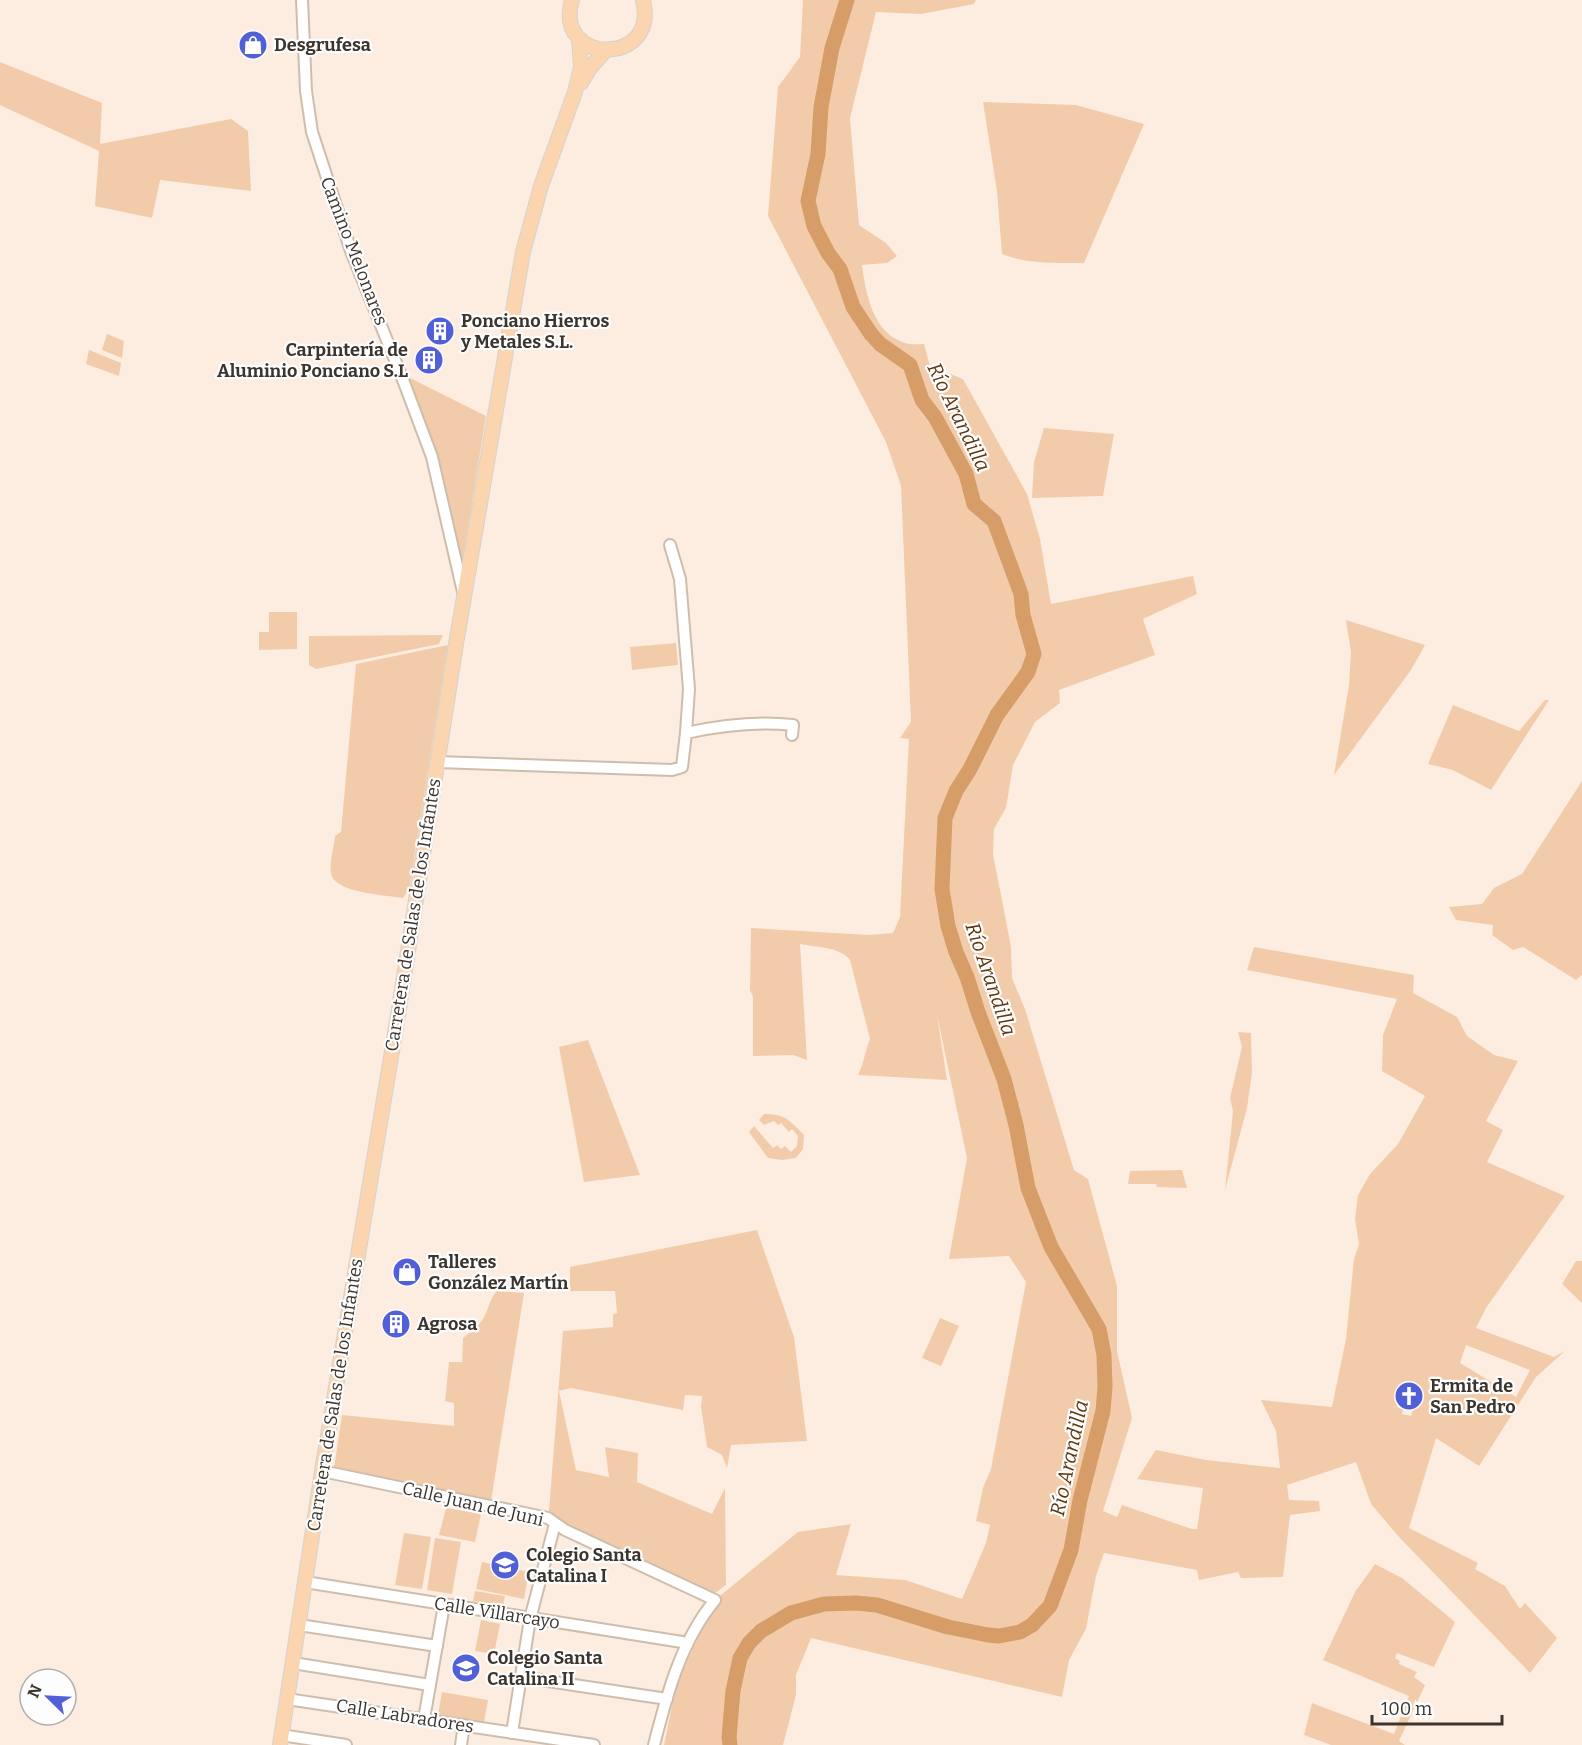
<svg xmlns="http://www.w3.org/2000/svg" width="1582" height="1745" font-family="Bitter,serif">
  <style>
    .green { fill: #f2ccaa; fill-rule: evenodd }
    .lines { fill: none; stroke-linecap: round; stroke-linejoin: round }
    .river { stroke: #d69d68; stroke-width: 15 }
    .minor-casing { stroke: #cfbdac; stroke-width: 14 }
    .major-casing { stroke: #d4d3d1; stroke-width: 16 }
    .minor { stroke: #fff; stroke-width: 10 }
    .major { stroke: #fbd4b0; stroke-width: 14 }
    .labels { text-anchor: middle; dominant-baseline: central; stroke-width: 4.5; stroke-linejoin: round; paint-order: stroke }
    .poi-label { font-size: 18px; font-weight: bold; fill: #3c352e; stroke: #fdfdfd; text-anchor: start }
    .street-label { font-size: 18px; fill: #3c352e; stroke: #fdfdfd }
    .water-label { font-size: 20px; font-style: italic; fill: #5d370e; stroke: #fdfdfd }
  </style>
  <rect width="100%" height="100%" fill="#fdede0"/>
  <!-- green -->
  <g class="green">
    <path d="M 803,0 L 976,0 L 974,4 L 921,14 L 876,12 L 850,118 L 859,225 L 886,243 L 897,256 L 887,263 L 862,265 C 866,295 873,333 905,343 C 910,345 918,344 924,344 L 932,374 L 948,373 L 963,379 L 1027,494 L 1040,539 L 1051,604 L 1193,576 L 1197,594 L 1143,619 L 1155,655 L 1059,690 L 1060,703 L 1035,722 L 1013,765 L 1006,808 L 994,829 L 993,854 L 1011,947 L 1012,978 L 1025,1009 L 1074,1170 L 1088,1179 L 1117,1286 L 1117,1351 L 1132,1418 L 1103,1511 L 1117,1517 L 1122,1505 L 1192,1529 L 1197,1529 L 1203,1488 L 1137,1479 L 1156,1450 L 1206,1460 L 1280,1468 L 1276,1431 L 1261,1400 L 1332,1407 L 1346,1339 L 1354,1259 L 1359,1244 L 1355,1219 L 1358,1195 L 1370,1174 L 1398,1144 L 1425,1096 L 1382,1071 L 1383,1035 L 1397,999 L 1247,970 L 1254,947 L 1414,975 L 1413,993 L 1457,1017 L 1467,1036 L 1494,1055 L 1518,1061 L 1486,1121 L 1503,1130 L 1487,1162 L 1565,1196 L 1486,1308 L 1476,1328 L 1554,1357 L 1565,1351 L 1536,1377 L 1479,1466 L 1436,1438 L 1409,1528 L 1478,1563 L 1475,1569 L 1505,1586 L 1520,1609 L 1525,1603 L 1557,1638 L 1530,1673 L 1399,1537 L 1371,1504 L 1356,1462 L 1287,1485 L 1289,1500 L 1319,1501 L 1320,1511 L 1290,1515 L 1283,1577 L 1241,1578 L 1238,1572 L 1199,1580 L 1197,1570 L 1104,1553 L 1096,1576 L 1086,1629 L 1069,1660 L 1062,1697 L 811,1638 L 796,1675 L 796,1695 L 783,1745 L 664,1745 L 676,1686 L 715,1600 L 798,1532 L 851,1524 L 836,1575 L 905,1580 L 962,1599 L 986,1543 L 990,1525 L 976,1521 L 983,1488 L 991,1469 L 1026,1282 L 1009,1256 L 949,1259 L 967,1158 L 937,1015 L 947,1080 L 858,1075 C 864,1063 865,1051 870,1039 L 850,960 C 841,947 815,947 800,944 L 807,1060 L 793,1055 L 753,1056 L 753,997 L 750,990 L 751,928 L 870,935 L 893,933 L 900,917 L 909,739 L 900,738 L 911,722 L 901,486 L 886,442 L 768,216 L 778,87 L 800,57 ZM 1466,1345 L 1530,1370 L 1516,1397 L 1460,1363 ZM 1405,1381 L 1421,1386 L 1411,1416 L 1402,1414 L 1403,1409 L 1397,1407 Z"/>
    <polygon points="0,62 102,103 100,144 231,119 248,131 251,191 160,180 152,218 95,206 99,151 0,105"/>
    <path d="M 983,102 L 1076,105 L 1144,124 L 1084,263 C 1057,263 1027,264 1002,254 L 997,191 Z"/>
    <polygon points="107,334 124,341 122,358 102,350"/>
    <polygon points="89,350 121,363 119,376 86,364"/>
    <polygon points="404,375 486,416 462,565"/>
    <polygon points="1044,428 1114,434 1103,496 1032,498 1034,462"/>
    <polygon points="269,612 297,612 297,649 259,650 259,632 269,632"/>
    <polygon points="1346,620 1425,645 1411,670 1334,775 1349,685 1351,652"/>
    <polygon points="443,635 439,644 316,669 309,665 309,636"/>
    <polygon points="676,643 678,665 632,670 630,647"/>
    <path d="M 448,645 L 409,890 L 403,898 C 386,895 335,893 331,874 C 329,863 334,847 335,836 L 341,832 L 356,664 Z"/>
    <polygon points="1545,700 1549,700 1491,790 1453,770 1428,764 1453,705 1519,731"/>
    <polygon points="1582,781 1582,975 1576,980 1523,947 1513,950 1492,935 1493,925 1456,920 1449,907 1482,904 1494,888 1522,874"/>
    <polygon points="1238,1032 1251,1033 1252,1073 1247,1108 1225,1190 1233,1111 1230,1098 1242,1047"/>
    <polygon points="588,1040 640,1175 584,1182 559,1047"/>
    <path d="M 764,1114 C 786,1114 789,1120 804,1135 L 803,1149 L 796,1158 L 782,1160 L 768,1158 L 749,1132 L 754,1126 L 773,1148 L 777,1145 L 781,1149 L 785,1146 L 791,1152 L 797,1146 L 798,1136 L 792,1129 L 789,1132 L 781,1123 L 778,1125 L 774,1121 L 764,1125 L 759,1120 Z"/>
    <polygon points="1182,1170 1187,1188 1157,1187 1156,1184 1128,1184 1130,1171"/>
    <polygon points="757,1230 794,1337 807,1441 731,1445 727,1468 722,1455 707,1447 701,1407 702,1396 685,1395 683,1410 571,1388 559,1391 576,1470 609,1477 605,1447 638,1453 637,1482 712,1514 725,1488 726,1585 715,1593 565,1523 549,1511 563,1331 613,1327 613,1314 617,1313 615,1291 570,1291 570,1267"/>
    <polygon points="1576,1261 1582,1261 1582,1303 1562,1284"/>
    <path d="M 497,1291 L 524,1293 L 491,1501 L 334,1468 L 342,1415 L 454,1426 L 454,1403 L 445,1401 L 449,1362 L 462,1362 L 463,1338 C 471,1332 479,1326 484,1317 C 489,1308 490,1298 497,1291 Z"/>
    <polygon points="940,1318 959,1326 941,1366 922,1358"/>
    <polygon points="446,1508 481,1514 475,1542 439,1535"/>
    <polygon points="404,1533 431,1537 422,1589 395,1585"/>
    <polygon points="435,1538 461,1542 452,1594 427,1590"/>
    <polygon points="482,1562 529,1572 524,1599 476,1589"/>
    <polygon points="1375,1564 1402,1578 1455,1622 1434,1667 1397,1653 1395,1658 1400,1661 1399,1664 1417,1672 1414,1677 1425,1685 1399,1741 1405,1745 1331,1745 1304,1735 1312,1703 1394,1734 1409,1696 1323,1660 1355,1592"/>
    <polygon points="475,1591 505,1596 503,1606 473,1601"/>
    <polygon points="481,1620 500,1624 494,1654 475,1651"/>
    <polygon points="442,1692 488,1700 484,1722 438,1715"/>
  </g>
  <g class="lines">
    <!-- river -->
    <polyline class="river" points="730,1745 729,1737 733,1691 740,1658 749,1643 761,1631 791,1613 824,1604 856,1603 877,1605 948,1627 988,1635 999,1636 1020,1632 1032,1625 1050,1606 1071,1550 1080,1500 1103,1411 1105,1387 1104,1355 1099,1329 1051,1247 1028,1188 1016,1125 1004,1079 978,1012 967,977 956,952 948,926 942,889 945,818 956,791 970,769 997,715 1028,672 1034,654 1023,615 1021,594 994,521 974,504 966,474 935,417 922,400 910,365 880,344 871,334 853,307 840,269 828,253 814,226 808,201 818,154 821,107 832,48 847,0"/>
    <!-- minor casing -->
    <g class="minor-casing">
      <g id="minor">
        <polyline points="302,0 306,91 312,132 351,251 405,385 432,457 463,592"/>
        <polyline points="670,545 680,579 689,689 686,733"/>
        <path d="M 438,762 L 672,770 L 682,767 L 686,733 C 722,725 757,721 793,725 L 792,735"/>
        <path d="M 322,1471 L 548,1518 L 565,1530 L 715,1600 C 681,1641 667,1694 654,1745"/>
        <polyline points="305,1582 682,1642 687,1645"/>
        <polyline points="299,1625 437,1646"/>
        <polyline points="293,1663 430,1685"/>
        <polyline points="521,1677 667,1699"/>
        <polyline points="287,1699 594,1745"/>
        <polyline points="424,1719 444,1605"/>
        <polyline points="512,1733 530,1619 555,1524"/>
        <polyline points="281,1735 346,1745"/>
        <polyline points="461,1745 464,1725"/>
      </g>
    </g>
    <!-- major casing -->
    <g class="major-casing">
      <g id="major">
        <path d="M 572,0 C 553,65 660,67 643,0"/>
        <polyline points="581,83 590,68 605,51"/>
        <polyline points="280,1745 322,1471 398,1015 456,644 523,252 541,186 575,92 581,67 579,39"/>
      </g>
    </g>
    <!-- minor -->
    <use href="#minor" class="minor"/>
    <!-- major -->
    <use href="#major" class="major"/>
  </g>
  <!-- icons -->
  <defs>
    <g id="shop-disc" transform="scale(1.5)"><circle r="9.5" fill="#5160d6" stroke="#fdfdfd"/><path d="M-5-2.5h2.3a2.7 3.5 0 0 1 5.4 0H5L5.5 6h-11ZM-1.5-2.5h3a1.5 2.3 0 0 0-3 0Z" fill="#fff"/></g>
    <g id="building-disc" transform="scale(1.5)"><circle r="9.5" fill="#5160d6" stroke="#fdfdfd"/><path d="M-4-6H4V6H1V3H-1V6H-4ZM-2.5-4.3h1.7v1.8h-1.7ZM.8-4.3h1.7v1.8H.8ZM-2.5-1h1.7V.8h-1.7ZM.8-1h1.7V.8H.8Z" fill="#fff"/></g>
    <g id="church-disc" transform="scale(1.5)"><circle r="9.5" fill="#5160d6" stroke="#fdfdfd"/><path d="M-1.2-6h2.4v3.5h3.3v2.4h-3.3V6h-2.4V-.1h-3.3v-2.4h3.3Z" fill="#fff"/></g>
    <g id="school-disc" transform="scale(1.5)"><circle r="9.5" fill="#5160d6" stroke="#fdfdfd"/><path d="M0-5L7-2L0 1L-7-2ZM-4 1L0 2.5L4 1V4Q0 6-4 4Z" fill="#fff"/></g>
  </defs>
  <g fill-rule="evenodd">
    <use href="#shop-disc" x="253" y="45"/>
    <use href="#building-disc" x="440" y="331"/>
    <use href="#building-disc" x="429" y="360"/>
    <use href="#shop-disc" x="407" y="1272"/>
    <use href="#building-disc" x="396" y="1324"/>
    <use href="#church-disc" x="1409" y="1396"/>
    <use href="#school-disc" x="505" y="1565"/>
    <use href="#school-disc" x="466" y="1668"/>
  </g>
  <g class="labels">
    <!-- poi labels -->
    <g class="poi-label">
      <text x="274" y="45">Desgrufesa</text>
      <text x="461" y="321">Ponciano Hierros<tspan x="461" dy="21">y Metales S.L.</tspan></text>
      <text x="408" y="350" text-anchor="end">Carpintería de<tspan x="408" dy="21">Aluminio Ponciano S.L</tspan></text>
      <text x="428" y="1262">Talleres<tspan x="428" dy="21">González Martín</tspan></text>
      <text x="417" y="1324">Agrosa</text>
      <text x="1430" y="1386">Ermita de<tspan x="1430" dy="21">San Pedro</tspan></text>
      <text x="526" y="1555">Colegio Santa<tspan x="526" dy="21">Catalina I</tspan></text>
      <text x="487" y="1658">Colegio Santa<tspan x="487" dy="21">Catalina II</tspan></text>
    </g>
    <!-- street labels -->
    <g class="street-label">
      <text transform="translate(354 251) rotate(69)">Camino Melonares</text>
      <text transform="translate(413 915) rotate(-81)">Carretera de Salas de los Infantes</text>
      <text transform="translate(335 1395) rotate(-81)">Carretera de Salas de los Infantes</text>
      <text transform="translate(473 1504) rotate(13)">Calle Juan de Juni</text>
      <text transform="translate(497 1613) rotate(9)">Calle Villarcayo</text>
      <text transform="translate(405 1716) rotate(9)">Calle Labradores</text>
    </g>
    <!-- water labels -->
    <g class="water-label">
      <text transform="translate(959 417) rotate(64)">Río Arandilla</text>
      <text transform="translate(991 979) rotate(71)">Río Arandilla</text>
      <text transform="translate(1069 1458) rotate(-78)">Río Arandilla</text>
    </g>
  </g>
  <!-- north arrow -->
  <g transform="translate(48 1697) rotate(294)"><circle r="28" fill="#fdfdfd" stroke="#b0adaa" stroke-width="1.5"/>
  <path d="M0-4.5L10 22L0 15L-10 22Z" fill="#5160d6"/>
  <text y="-9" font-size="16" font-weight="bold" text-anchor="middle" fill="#3c352e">N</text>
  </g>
  <!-- scale -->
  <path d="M1372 1715v9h130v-9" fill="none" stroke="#3c352e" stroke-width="3"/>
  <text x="1381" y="1715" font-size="18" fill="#3c352e" stroke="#fdfdfd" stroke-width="4.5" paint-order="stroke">100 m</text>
</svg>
